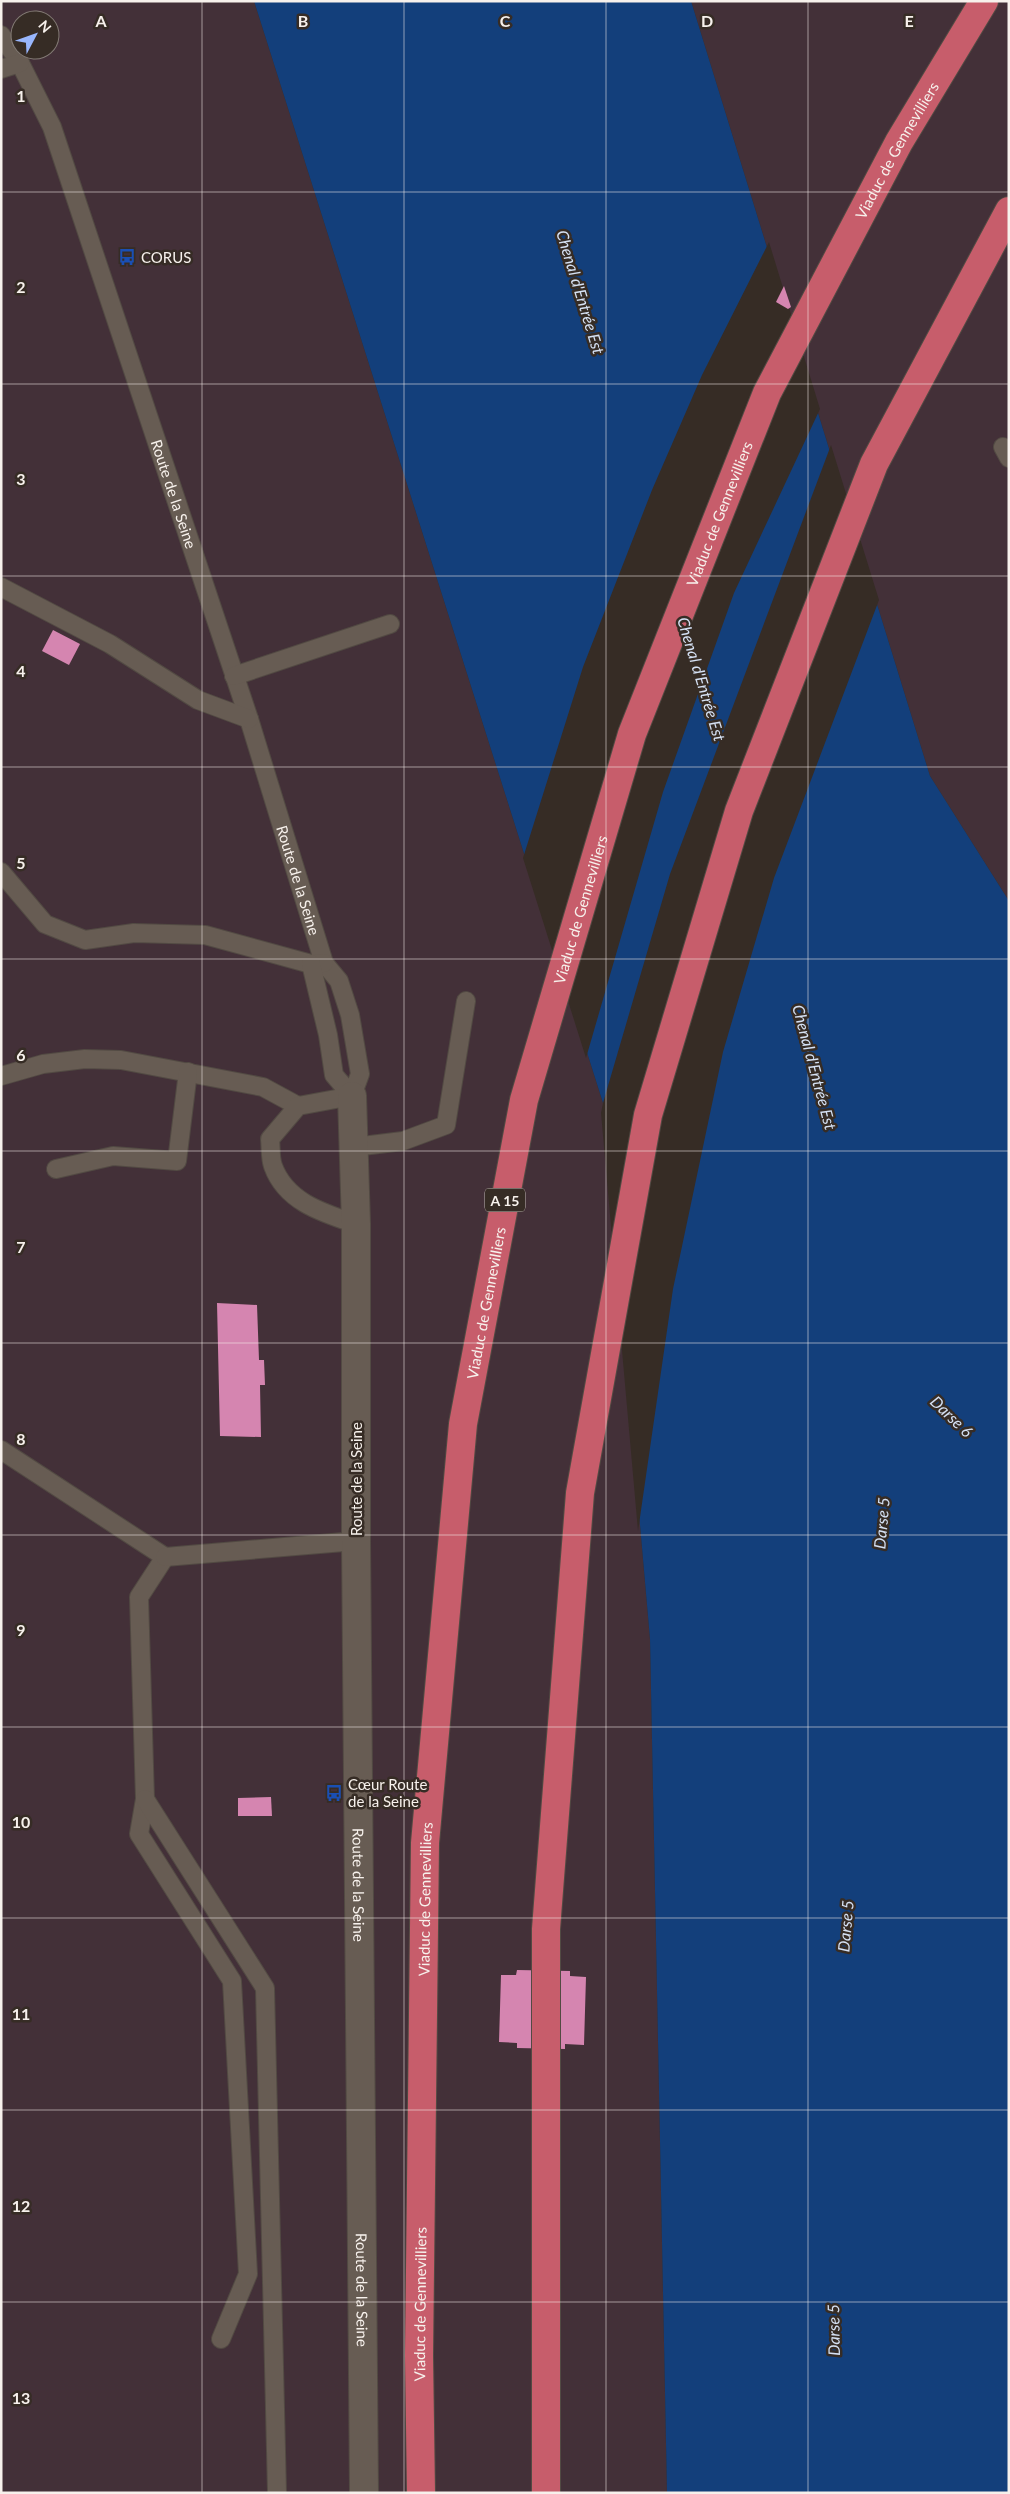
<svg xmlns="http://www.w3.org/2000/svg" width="1010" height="2494" font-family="Lato,sans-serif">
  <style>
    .industrial { fill: #433038; fill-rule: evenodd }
    .water { fill: #133f7b }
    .pier { fill: #362c25 }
    .building { fill: #d585b0 }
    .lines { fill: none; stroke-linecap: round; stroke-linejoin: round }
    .service-casing { stroke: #524a43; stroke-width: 20 }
    .minor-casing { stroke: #524a43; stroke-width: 30 }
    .motorway-casing { stroke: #524a43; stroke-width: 30 }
    .service { stroke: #675c53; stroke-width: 18 }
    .minor { stroke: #675c53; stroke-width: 28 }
    .motorway { stroke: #c75d6b; stroke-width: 28 }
    .grid { fill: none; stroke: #f7f1ec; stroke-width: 1; stroke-opacity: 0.55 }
    .labels { text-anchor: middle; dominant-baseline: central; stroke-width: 5; stroke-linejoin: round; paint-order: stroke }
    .shield { fill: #362c25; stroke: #bdb6b0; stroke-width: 1 }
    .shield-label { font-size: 14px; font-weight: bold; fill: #f7f1ec }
    .street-label { font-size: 15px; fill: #f7f1ec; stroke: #362c25 }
    .poi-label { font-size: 15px; fill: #f7f1ec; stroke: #362c25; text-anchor: start }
    .water-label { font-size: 16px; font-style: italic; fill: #d5e1f4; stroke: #362c25 }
    .grid-label { font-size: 16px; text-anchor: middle; font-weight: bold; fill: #f7f1ec; stroke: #362c25; stroke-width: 5; stroke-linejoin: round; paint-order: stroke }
  </style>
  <rect width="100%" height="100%" fill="#362c25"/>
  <!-- industrial -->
  <g class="industrial">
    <path d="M 1,1 L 254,1 L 603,1103 L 650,1639 L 667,2493 L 1,2493 ZM 20,20 L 50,20 L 50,50 L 20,50 Z"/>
    <polygon points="691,1 1009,1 1009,901 930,776"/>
  </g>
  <!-- water -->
  <polygon class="water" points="254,1 691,1 930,776 1009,901 1009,2493 667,2493 650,1639 603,1103"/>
  <!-- pier -->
  <g class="pier">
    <polygon points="769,242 820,409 734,593 663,792 586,1058 523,858 583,667 652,490 702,375"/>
    <polygon points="831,445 879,600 774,878 723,1052 673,1289 638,1531 601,1113 603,1103 670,874"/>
  </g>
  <!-- building -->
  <g class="building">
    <polygon points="784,286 791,307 788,309 776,302"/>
    <polygon points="53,630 80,644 69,665 42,651"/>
    <polygon points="217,1303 257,1305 259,1360 264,1360 265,1385 260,1385 261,1437 220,1436"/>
    <polygon points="271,1797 272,1816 238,1816 238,1798"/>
    <polygon points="517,1970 570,1971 570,1976 586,1977 584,2045 565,2044 565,2049 517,2048 517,2043 499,2042 501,1975 516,1975"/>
  </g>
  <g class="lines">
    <!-- service casing -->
    <g class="service-casing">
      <g id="service">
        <path id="s1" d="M 1,35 L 20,63 L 52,127 L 249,719 L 324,963 L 339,981 L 350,1015 L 360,1074 L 352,1096"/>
        <polyline points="1,69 20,63"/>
        <polyline points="1003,447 1009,458"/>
        <polyline points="1,587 110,644 198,700 249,719"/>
        <polyline points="234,676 390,624"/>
        <polyline points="1,872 45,924 85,940 134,933 205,935 311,964 324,963"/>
        <polyline points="311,964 328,1035 334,1075 352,1096"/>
        <polyline points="1,1076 43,1064 85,1059 121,1060 263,1087 298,1106"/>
        <path d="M 352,1096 L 298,1106 L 270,1139 C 271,1147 270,1158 273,1166 C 286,1202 323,1213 356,1224"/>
        <polyline points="354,1147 403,1141 446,1125 466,1001"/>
        <polyline points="56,1169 113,1156 177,1161 188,1072"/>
        <polyline points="1,1450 165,1557 139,1597 145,1799 139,1834 232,1981 248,2274 221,2339"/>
        <polyline points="165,1557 356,1541"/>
        <polyline points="145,1799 265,1988 277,2493"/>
      </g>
    </g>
    <!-- minor casing -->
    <g class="minor-casing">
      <g id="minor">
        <path id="s2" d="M 352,1096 L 356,1224 L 356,1541 L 364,2493"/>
      </g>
    </g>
    <!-- motorway casing -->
    <g class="motorway-casing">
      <g id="motorway">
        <path id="s3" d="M 421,2493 L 419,2356 L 425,1843 L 463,1424 L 524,1100 L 632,734 L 767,393 L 899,142 L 984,1"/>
        <polyline points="546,2493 546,1929 580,1493 648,1115 739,811 874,464 1009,211"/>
      </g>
    </g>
    <!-- service -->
    <use href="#service" class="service"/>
    <!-- minor -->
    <use href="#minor" class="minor"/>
    <!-- motorway -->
    <use href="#motorway" class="motorway"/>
  </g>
  <!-- grid -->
  <path class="grid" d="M 202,1 L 202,2493M 404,1 L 404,2493M 606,1 L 606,2493M 808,1 L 808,2493M 1,192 L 1009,192M 1,384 L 1009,384M 1,576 L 1009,576M 1,767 L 1009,767M 1,959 L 1009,959M 1,1151 L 1009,1151M 1,1343 L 1009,1343M 1,1535 L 1009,1535M 1,1727 L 1009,1727M 1,1918 L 1009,1918M 1,2110 L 1009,2110M 1,2302 L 1009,2302"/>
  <!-- icons -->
  <defs>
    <g id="bus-bare" transform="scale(1.35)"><path d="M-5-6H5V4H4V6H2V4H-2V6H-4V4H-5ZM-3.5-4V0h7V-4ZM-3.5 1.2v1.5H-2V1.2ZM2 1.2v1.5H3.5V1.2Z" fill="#1a4fb4" stroke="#362c25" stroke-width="2.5" paint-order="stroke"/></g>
  </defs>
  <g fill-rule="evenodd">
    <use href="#bus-bare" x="127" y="257"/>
    <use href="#bus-bare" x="334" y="1793"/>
  </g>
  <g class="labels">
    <!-- shield labels -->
    <rect class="shield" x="485" y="1188.5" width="40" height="23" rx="4"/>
    <g class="shield-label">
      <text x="505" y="1200">A 15</text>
    </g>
    <!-- street labels -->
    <g class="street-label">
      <text stroke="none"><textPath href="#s3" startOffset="2424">Viaduc de Gennevilliers</textPath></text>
      <text stroke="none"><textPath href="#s1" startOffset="492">Route de la Seine</textPath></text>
      <text stroke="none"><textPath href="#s3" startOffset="2019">Viaduc de Gennevilliers</textPath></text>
      <text stroke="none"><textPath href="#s1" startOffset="898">Route de la Seine</textPath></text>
      <text stroke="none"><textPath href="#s3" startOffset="1599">Viaduc de Gennevilliers</textPath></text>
      <text stroke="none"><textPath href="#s3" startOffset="1194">Viaduc de Gennevilliers</textPath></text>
      <text transform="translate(356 1479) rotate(-90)">Route de la Seine</text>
      <text stroke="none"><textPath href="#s2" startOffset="789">Route de la Seine</textPath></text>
      <text stroke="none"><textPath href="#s3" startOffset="594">Viaduc de Gennevilliers</textPath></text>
      <text stroke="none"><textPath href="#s2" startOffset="1194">Route de la Seine</textPath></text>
      <text stroke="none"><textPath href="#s3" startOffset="189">Viaduc de Gennevilliers</textPath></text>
    </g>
    <!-- poi labels -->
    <g class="poi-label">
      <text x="141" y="257">CORUS</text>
      <text x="348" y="1784">Cœur Route<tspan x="348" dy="17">de la Seine</tspan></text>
    </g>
    <!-- water labels -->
    <g class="water-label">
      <text transform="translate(581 292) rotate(73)">Chenal d'Entrée Est</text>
      <text transform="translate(702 679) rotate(73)">Chenal d'Entrée Est</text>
      <text transform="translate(815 1067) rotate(75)">Chenal d'Entrée Est</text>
      <text transform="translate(952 1416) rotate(44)">Darse 6</text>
      <text transform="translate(881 1523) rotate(-85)">Darse 5</text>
      <text transform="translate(845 1926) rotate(-85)">Darse 5</text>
      <text transform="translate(833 2330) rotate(-91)">Darse 5</text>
    </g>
  </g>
  <g class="grid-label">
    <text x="101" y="27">A</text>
    <text x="303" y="27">B</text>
    <text x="505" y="27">C</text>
    <text x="707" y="27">D</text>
    <text x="909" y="27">E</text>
    <text x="21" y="102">1</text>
    <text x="21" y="293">2</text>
    <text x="21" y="485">3</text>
    <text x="21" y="677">4</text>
    <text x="21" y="869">5</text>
    <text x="21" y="1061">6</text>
    <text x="21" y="1253">7</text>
    <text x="21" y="1445">8</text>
    <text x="21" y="1636">9</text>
    <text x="21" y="1828">10</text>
    <text x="21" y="2020">11</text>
    <text x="21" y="2212">12</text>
    <text x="21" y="2404">13</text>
  </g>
  <!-- border -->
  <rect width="1010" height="2494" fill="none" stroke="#f7f1ec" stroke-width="5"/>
  <!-- north arrow -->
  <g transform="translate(35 35) rotate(49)"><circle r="24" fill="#362c25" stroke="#837b75"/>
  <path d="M0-4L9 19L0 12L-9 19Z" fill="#98b6fd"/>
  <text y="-8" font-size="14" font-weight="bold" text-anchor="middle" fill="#f7f1ec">N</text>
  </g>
</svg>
